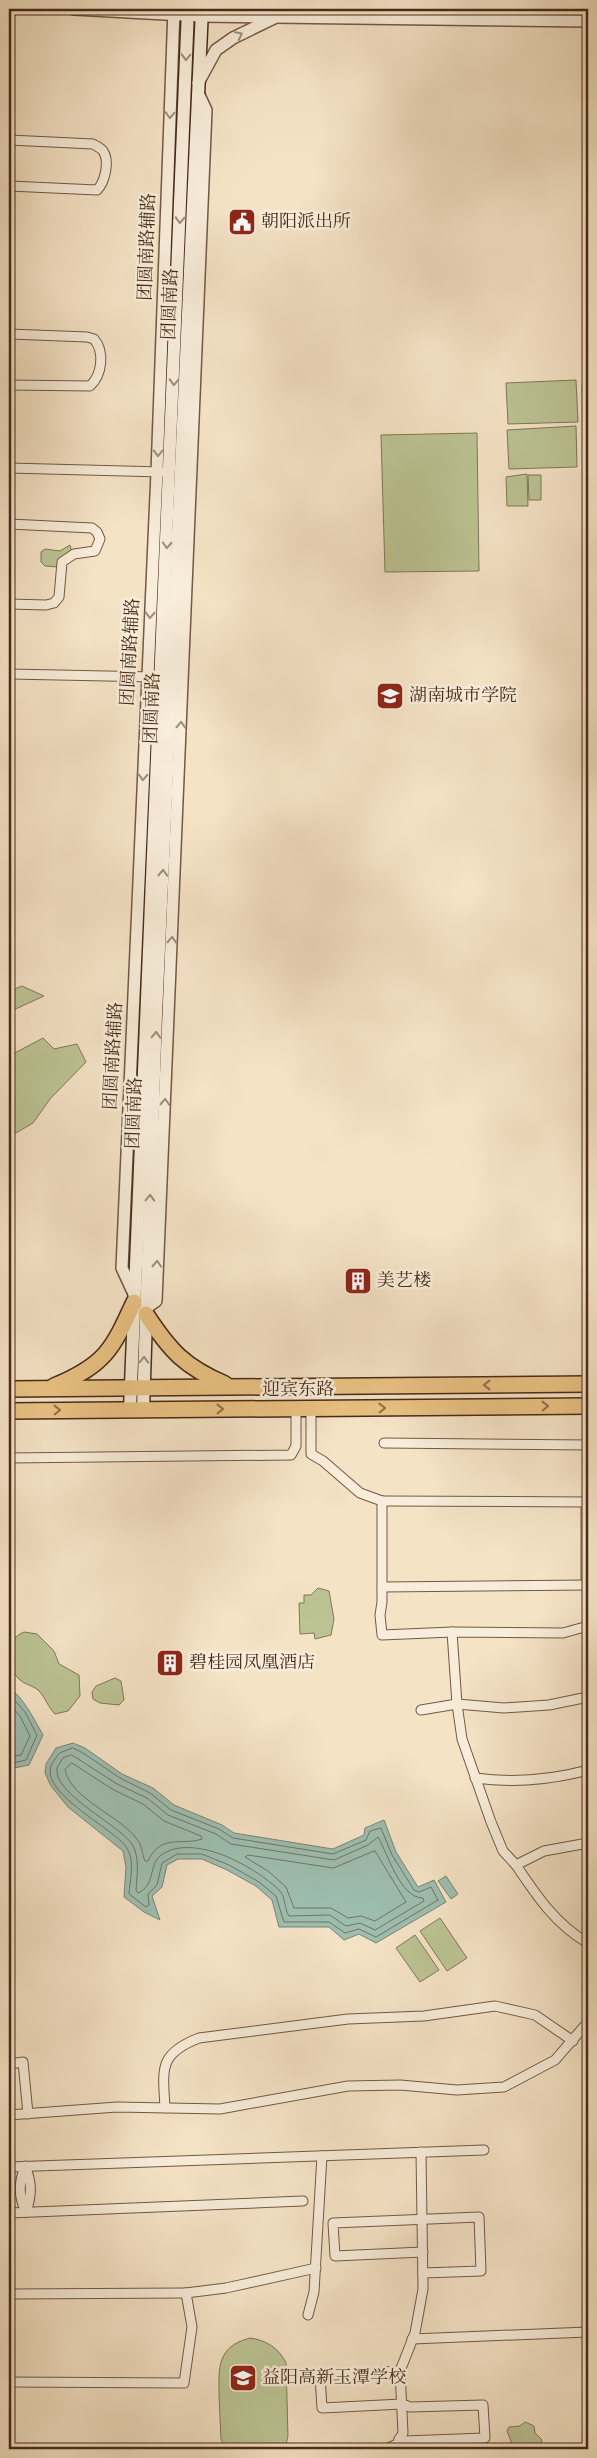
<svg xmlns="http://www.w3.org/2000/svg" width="597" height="2458" font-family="'IM FELL English','Noto Serif SC',serif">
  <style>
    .green { fill: #bcc495; stroke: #827757 }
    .water { fill: #9dbeb0; stroke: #7b8374 }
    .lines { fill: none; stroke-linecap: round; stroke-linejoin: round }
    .shore { stroke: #727464; stroke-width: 1 }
    .minor-casing { stroke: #735844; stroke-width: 11 }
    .tertiary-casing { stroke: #735844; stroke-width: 14 }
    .secondary-casing { stroke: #482a19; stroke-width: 15 }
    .trunk-casing { stroke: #482a19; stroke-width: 18 }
    .minor { stroke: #f8edda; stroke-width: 9 }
    .tertiary { stroke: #f8edda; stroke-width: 11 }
    .secondary { stroke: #f8edda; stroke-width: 12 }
    .trunk { stroke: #eac283; stroke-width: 15 }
    .oneway { stroke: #a08c7a }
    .oneway2 { stroke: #916e49 }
    .labels { text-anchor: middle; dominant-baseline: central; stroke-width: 5; stroke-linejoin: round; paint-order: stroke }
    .poi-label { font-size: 18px; fill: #482a19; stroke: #f8edda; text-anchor: start }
    .street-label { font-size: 18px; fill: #482a19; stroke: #f8edda }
  </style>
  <rect width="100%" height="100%" fill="#f5e3c6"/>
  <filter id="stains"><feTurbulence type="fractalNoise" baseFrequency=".004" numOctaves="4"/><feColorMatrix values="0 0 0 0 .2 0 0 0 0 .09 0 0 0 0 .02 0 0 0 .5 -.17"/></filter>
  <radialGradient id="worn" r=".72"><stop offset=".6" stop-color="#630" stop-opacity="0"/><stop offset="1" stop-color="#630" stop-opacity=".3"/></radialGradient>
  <!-- green -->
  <g class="green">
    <polygon points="576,380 578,422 508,424 506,383"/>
    <polygon points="582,385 588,385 588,435 584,435"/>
    <polygon points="576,426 577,467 509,469 507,430"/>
    <polygon points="477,433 479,571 385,572 381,435"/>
    <polygon points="527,474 528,506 507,506 506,477"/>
    <polygon points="528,475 541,475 541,500 529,500"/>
    <polygon points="70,545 72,553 64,556 58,567 45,566 41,562 41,552 45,549 60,551"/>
    <polygon points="22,986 44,996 9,1012 9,991"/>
    <polygon points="43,1038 54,1049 77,1044 86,1062 50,1099 33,1123 9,1137 9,1056"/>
    <polygon points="318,1588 329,1591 334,1619 331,1635 315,1639 314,1633 300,1634 299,1603 304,1603 304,1595 311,1595"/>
    <path d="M 24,1632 L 37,1634 L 54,1651 L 59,1664 L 79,1675 L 80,1696 L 68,1711 L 55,1714 C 48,1707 46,1699 40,1692 C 35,1686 26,1685 20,1680 C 5,1666 4,1640 24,1632 Z"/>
    <polygon points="115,1678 121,1681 124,1700 119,1705 100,1703 93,1699 92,1692 96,1686"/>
    <polygon points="440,1918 467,1958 447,1971 420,1931"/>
    <polygon points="415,1935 439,1970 420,1982 396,1948"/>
    <path d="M 250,2338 C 266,2340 279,2348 286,2363 L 288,2436 L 285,2449 L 225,2449 L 221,2439 C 220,2425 220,2410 219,2396 C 219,2368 216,2347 250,2338 Z"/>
    <polygon points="525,2422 534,2426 535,2433 542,2440 540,2449 507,2449 511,2441 507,2431 509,2427 520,2426"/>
  </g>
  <!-- water -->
  <g class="water">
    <path d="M 9,1688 C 22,1695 35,1721 43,1735 L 29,1765 L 9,1769 Z"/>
    <polygon points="73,1743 85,1748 122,1774 153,1788 174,1805 222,1825 234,1833 333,1849 364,1835 365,1828 384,1820 396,1852 418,1887 434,1880 446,1902 376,1943 359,1934 344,1940 329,1927 279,1927 272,1900 256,1886 227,1870 202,1859 178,1859 167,1865 162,1887 152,1896 160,1920 144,1912 124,1897 126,1867 123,1851 68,1807 51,1786 45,1773 46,1764 56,1748"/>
    <polygon points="446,1876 458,1894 451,1899 438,1881"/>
  </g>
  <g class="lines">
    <!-- shore -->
    <g class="shore">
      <polyline points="9,1694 25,1712 37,1735 26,1760 9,1764"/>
      <polyline points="9,1704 20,1716 30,1736 21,1755 9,1757"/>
      <path d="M 73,1748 L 83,1753 L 120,1778 L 150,1793 L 171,1810 L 219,1829 L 233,1838 L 333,1854 L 366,1840 L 370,1831 L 381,1828 L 392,1855 L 414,1890 L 419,1892 L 431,1887 L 438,1900 L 376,1937 L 359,1929 L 345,1933 L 329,1922 L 284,1922 L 276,1896 L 259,1882 L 229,1865 L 202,1854 L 177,1854 L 162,1863 L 157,1885 L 148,1894 L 149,1905 L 146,1907 L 129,1894 C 130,1880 135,1861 127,1848 C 115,1829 41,1794 51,1766 C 53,1761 57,1756 60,1753 Z"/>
      <path d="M 72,1755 L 117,1784 L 147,1798 L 168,1815 L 216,1834 L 231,1844 L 334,1860 L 368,1845 L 378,1837 C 388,1854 400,1898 423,1898 L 424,1901 L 375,1930 L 360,1923 L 346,1926 L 330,1915 L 289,1916 C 284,1909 286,1898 280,1891 C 256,1867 192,1831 160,1856 C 149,1865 155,1886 138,1893 L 136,1890 C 137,1876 140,1857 132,1844 C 118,1824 53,1794 57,1768 L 63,1758 Z"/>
      <path d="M 72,1763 L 112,1789 L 143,1804 L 164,1821 L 201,1836 L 202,1839 C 182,1846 161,1833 148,1861 L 145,1861 C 142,1854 142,1845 137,1839 C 120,1816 71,1799 65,1770 Z"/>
      <polygon points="375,1851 406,1902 375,1921 361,1916 348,1918 331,1908 294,1908 286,1887 268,1871 245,1857 248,1855 333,1868"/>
    </g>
    <!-- minor casing -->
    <g class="minor-casing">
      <g id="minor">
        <path d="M 9,140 L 93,144 C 96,146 101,148 103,151 C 110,161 105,182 97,190 L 9,186"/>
        <path d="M 9,334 L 87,337 L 94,339 C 105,352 102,375 90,386 L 9,385"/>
        <polyline points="9,483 9,468 163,472"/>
        <polyline points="9,524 92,528 97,532 100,539 95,551 74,554 62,562 59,597 54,603 46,605 9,604"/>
        <polyline points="9,674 155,677"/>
        <polyline points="311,1409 311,1454 323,1461 360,1493 382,1501 382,1602 380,1615 382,1635 452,1632 563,1633 588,1626"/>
        <polyline points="384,1443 588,1445"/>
        <polyline points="9,1458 291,1455 296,1446 296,1409"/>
        <polyline points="382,1501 588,1502"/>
        <polyline points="586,1585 586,1502"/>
        <polyline points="382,1587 588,1585"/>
        <polyline points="452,1632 457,1704 462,1739 491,1822 503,1851 516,1865 544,1851 588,1843"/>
        <polyline points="421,1710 457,1704 504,1708 549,1705 588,1697"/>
        <path d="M 475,1778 C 513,1783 551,1780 588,1770"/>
        <path d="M 516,1865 C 536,1895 556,1925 588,1943"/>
        <polyline points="9,2064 23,2062 28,2114"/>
        <path d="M 165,2108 C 163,2069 158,2054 199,2038 L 348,2019 L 424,2016 L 495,2006 L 535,2015 L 573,2041"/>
        <polyline points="9,2115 117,2107 220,2109 348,2086 400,2085 457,2090 504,2087 555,2060 588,2022"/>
        <path d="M 25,2166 C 32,2182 32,2195 26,2212 C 18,2196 19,2182 25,2166 Z"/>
        <polyline points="9,2167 484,2150"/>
        <polyline points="9,2213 303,2201"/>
        <polyline points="423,2252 335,2256 333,2223 479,2217 481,2271 423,2273"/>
        <polyline points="9,2294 186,2293"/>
        <polyline points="308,2315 314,2292 322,2156"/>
        <polyline points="412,2339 588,2332"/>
        <polyline points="9,2382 184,2383 192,2327 186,2293 226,2288 316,2268"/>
        <polyline points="399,2439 404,2441 485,2438 483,2405 410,2407 402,2404 322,2408 320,2376 400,2371"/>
        <polyline points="386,2449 397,2444 403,2433 400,2371 415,2333 423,2289 421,2152"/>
      </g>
    </g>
    <!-- tertiary casing -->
    <g class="tertiary-casing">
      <g id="tertiary">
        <polyline points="74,9 201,16 588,21"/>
        <polyline points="198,83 216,50 233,38 276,17 258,9"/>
        <polyline points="134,1294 122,1268 157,472 174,9"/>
        <polyline points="146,1308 156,1301 206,110 198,93"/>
      </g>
    </g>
    <!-- secondary casing -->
    <g class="secondary-casing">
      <g id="secondary">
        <polyline points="130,1409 188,9"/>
        <polyline points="143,1409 156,1014 202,9"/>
      </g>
    </g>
    <!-- trunk casing -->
    <g class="trunk-casing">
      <g id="trunk">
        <path d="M 146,1314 C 170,1351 185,1367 225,1384"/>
        <path d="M 54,1386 C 105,1365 112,1350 134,1302"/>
        <polyline points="9,1389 588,1384"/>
        <polyline points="9,1411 588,1406"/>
      </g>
    </g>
    <!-- minor -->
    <use href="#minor" class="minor"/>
    <!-- tertiary -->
    <use href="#tertiary" class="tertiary"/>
    <!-- secondary -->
    <use href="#secondary" class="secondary"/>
    <!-- trunk -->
    <use href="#trunk" class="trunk"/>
  </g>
  <!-- one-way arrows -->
  <defs><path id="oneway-chevron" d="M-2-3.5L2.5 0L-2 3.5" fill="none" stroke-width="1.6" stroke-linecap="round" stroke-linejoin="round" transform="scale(1.25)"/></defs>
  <g class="oneway">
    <use href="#oneway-chevron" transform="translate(239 35) rotate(-27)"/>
    <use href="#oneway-chevron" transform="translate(186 57) rotate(92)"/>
    <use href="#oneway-chevron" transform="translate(170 115) rotate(92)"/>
    <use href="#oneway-chevron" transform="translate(180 220) rotate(92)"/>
    <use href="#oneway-chevron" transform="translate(174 382) rotate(92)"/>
    <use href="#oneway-chevron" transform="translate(158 453) rotate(92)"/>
    <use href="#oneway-chevron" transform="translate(167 545) rotate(93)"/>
    <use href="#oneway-chevron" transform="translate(150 615) rotate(93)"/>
    <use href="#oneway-chevron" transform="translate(181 725) rotate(-87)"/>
    <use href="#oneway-chevron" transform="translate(143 777) rotate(93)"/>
    <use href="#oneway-chevron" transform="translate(163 873) rotate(-87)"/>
    <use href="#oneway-chevron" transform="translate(172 940) rotate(-87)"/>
    <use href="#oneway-chevron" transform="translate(156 1035) rotate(-88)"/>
    <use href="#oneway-chevron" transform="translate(165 1102) rotate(-87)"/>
    <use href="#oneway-chevron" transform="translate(150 1198) rotate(-88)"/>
    <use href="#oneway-chevron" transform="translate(157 1264) rotate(-87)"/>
    <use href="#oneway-chevron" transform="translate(144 1360) rotate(-88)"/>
  </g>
  <g class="oneway2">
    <use href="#oneway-chevron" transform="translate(487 1385) rotate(180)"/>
    <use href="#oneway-chevron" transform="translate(545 1406) rotate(-1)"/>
    <use href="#oneway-chevron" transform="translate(382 1408) rotate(-1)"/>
    <use href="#oneway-chevron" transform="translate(220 1409)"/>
    <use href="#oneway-chevron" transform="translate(57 1410) rotate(-1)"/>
  </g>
  <!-- icons -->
  <defs>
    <g id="civic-square" transform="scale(1.4375)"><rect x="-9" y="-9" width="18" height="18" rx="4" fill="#8f2418" stroke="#f8edda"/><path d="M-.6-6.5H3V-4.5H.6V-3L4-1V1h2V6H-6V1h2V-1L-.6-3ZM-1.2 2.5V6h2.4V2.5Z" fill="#fff"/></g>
    <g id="university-square" transform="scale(1.4375)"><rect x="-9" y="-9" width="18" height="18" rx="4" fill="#8f2418" stroke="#f8edda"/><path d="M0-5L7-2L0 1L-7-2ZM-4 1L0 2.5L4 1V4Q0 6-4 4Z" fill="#fff"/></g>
    <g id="building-square" transform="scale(1.4375)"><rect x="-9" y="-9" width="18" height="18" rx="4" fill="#8f2418" stroke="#f8edda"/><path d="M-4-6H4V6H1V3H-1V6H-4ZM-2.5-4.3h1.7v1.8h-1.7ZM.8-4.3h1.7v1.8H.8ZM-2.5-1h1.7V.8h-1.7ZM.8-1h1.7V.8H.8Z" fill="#fff"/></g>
    <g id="school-square" transform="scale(1.4375)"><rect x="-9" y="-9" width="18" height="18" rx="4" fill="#8f2418" stroke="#f8edda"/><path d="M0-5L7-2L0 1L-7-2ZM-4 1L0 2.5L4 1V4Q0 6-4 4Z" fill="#fff"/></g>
  </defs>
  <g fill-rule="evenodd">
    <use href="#civic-square" x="242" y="222"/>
    <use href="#university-square" x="390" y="696"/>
    <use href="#building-square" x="358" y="1281"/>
    <use href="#building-square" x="170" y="1663"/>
    <use href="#school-square" x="243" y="2378"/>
  </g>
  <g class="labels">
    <!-- poi labels -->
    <g class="poi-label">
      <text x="261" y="222">朝阳派出所</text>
      <text x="409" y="696">湖南城市学院</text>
      <text x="377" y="1281">美艺楼</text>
      <text x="189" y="1663">碧桂园凤凰酒店</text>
      <text x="262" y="2378">益阳高新玉潭学校</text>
    </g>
    <!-- street labels -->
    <g class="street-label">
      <text transform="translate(148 247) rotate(-88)">团圆南路辅路</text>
      <text transform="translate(171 304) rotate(-88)">团圆南路</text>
      <text transform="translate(131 652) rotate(-87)">团圆南路辅路</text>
      <text transform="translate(153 708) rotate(-88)">团圆南路</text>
      <text transform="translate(114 1056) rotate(-87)">团圆南路辅路</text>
      <text transform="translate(135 1113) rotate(-88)">团圆南路</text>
      <text x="298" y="1390">迎宾东路</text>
    </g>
  </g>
  <!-- margin -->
  <rect width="597" height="2458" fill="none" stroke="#f5e3c6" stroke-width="30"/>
  <rect x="10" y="10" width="577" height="2438" fill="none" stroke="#482a19" stroke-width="2.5"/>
  <rect x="15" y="15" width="567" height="2428" fill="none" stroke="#482a19"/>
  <rect width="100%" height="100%" filter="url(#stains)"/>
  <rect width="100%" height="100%" fill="url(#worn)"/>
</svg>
